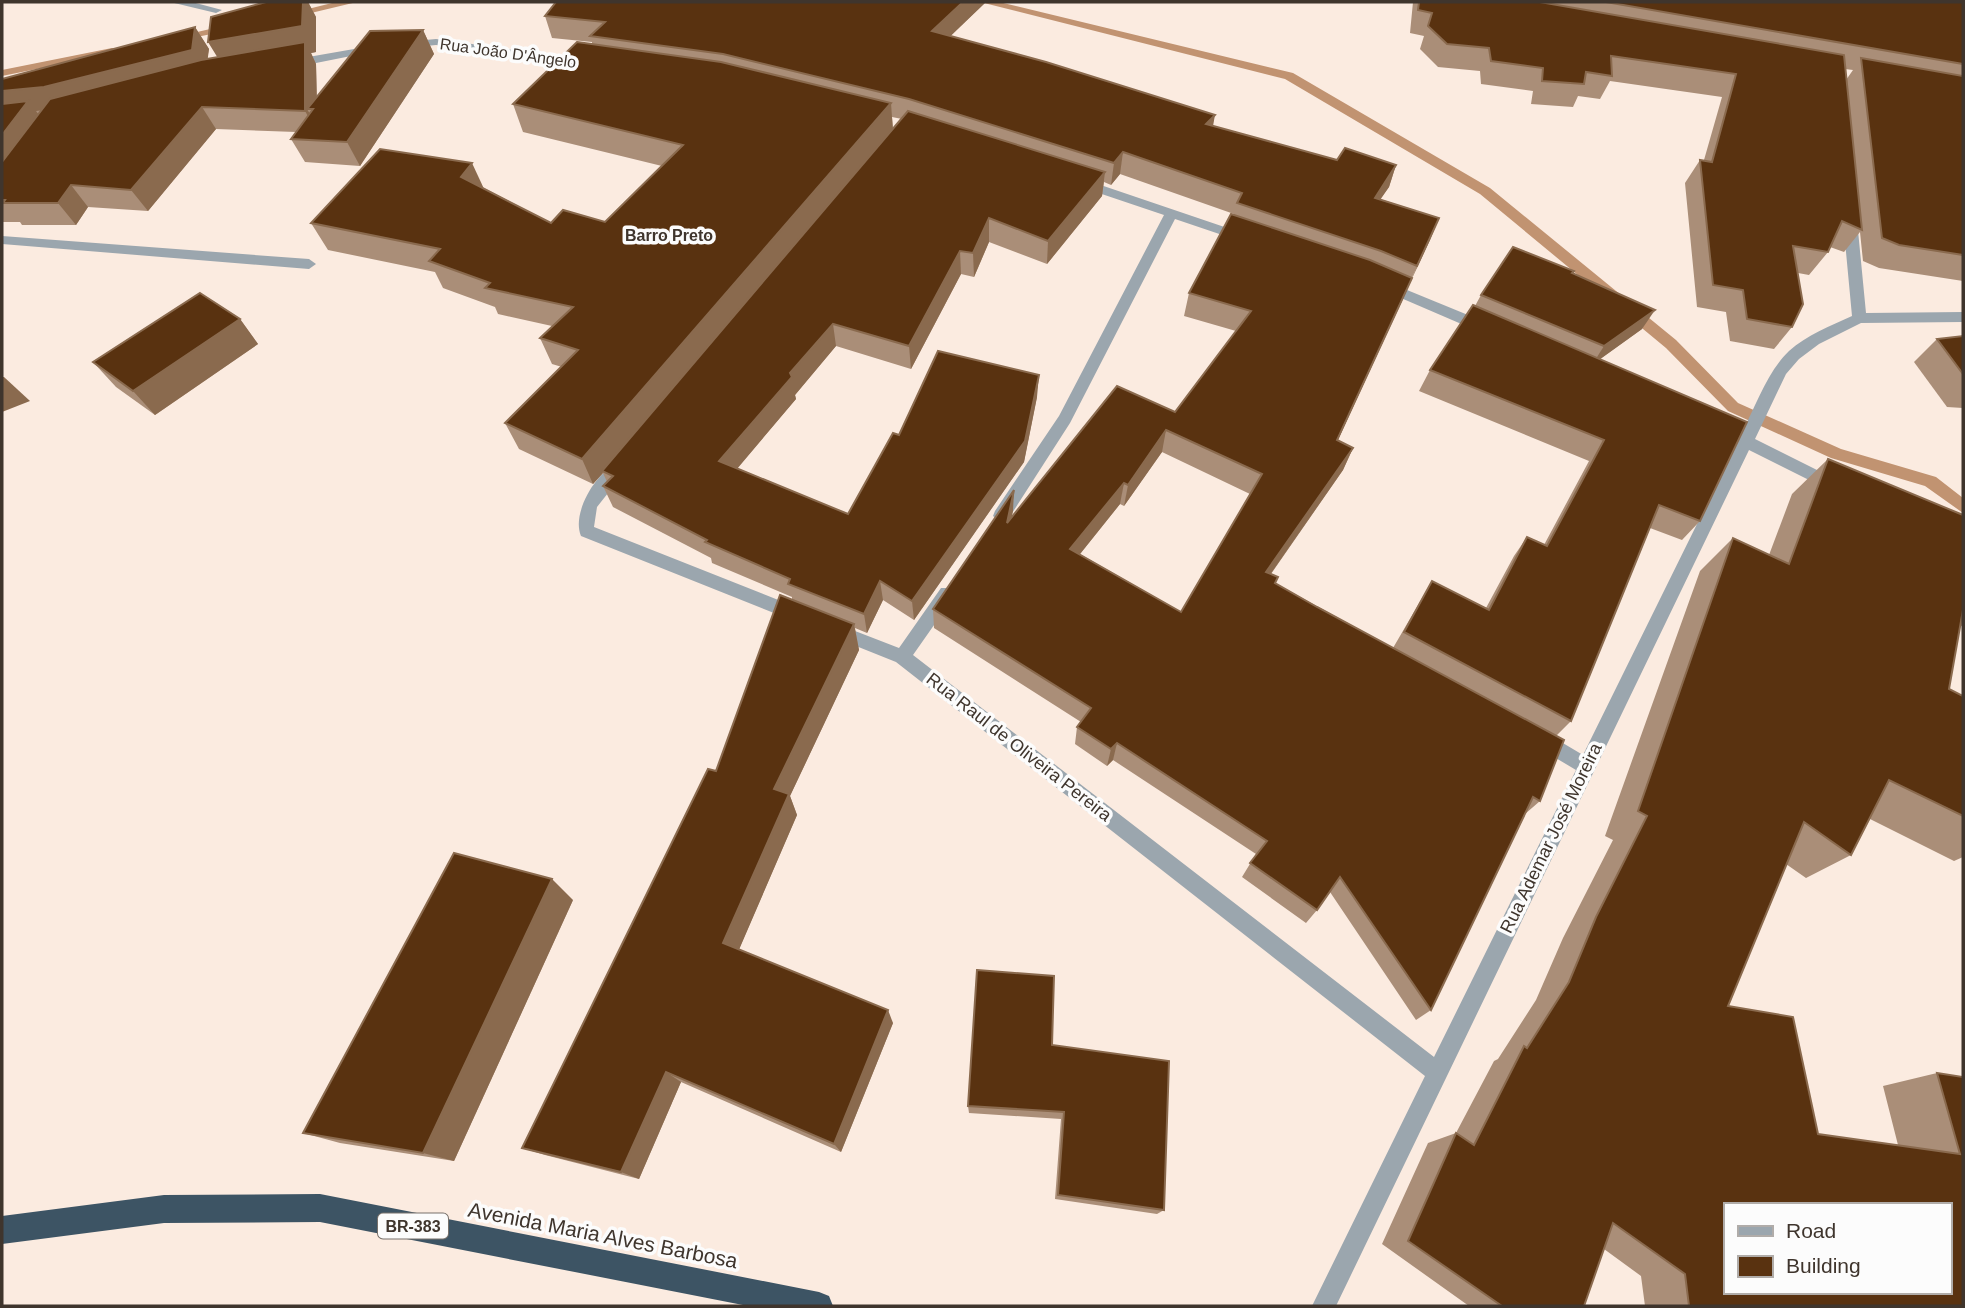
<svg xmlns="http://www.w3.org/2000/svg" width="1965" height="1308" font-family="Arial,sans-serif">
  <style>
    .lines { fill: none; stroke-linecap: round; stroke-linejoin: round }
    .stream { fill: #c19371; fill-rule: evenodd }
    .minor { fill: #9ba6ae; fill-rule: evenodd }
    .highway { fill: #3d5464; fill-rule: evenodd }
    .wall { fill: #aa8e78; fill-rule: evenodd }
    .shaded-wall { fill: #8a6a4e }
    .building { fill: #593210; stroke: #8a6a4e; stroke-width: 2; fill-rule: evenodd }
    .labels { text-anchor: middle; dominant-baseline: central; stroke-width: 7; stroke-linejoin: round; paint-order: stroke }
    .far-street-label { font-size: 16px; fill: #3f352d; stroke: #fcfcfc }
    .far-neighbourhood-label { font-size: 16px; font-weight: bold; fill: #3f352d; stroke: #fcfcfc }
    .shield { fill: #fcfcfc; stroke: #78716b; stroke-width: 2 }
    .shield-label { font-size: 16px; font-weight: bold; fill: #3f352d }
    .street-label { font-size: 18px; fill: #3f352d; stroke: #fcfcfc }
    .near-street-label { font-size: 21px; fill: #3f352d; stroke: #fcfcfc }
  </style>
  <rect width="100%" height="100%" fill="#fbebe0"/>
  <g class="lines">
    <!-- stream -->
    <g class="stream">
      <polygon points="336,2 357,2 290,18 284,15"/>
      <polygon points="980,2 999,2 1293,73 1490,188 1676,340 1738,403 1841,449 1936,477 1963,498 1963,513 1925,486 1831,458 1728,411 1666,348 1480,194 1285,79"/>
      <polygon points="232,24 238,27 236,29 177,41 171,38"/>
      <polygon points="112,48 116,49 116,53 2,76 2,70"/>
    </g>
    <!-- minor -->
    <g class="minor">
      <polygon points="170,2 192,2 222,10 216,13"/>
      <polygon points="436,39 581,59 587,63 581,67 436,45 404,48 398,45 404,42"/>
      <polygon points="377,45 381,46 381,50 291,68 285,64 291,60"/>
      <polygon points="1080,178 1248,235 1250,238 1243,242 1175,219 1070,423 1007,521 1001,522 993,516 995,511 1059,416 1164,215 1075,185 1075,179"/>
      <path d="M 1850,216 L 1857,220 L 1866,313 L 1963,312 L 1963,322 L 1861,323 L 1819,344 L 1799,359 L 1786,374 L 1755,439 L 1839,481 L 1841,485 L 1833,491 L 1827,489 L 1749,450 L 1336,1306 L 1312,1306 L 1425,1076 L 896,662 L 831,636 L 828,631 L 831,626 L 837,624 L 899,648 L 941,588 L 953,588 L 955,593 L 953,598 L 913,655 L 1434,1057 L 1576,770 L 1534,745 L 1531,739 L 1534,733 L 1540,731 L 1546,733 L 1583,755 L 1737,443 L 1715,432 L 1712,428 L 1715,424 L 1720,422 L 1742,432 C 1756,406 1767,372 1789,351 C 1807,335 1830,326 1852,316 L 1843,220 Z"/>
      <polygon points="2,236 309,259 316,264 309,269 2,244"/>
      <polygon points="1385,281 1490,324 1492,328 1490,332 1480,332 1380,289 1378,286"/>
      <path d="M 619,463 L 627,469 L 597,507 L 594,527 L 801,609 L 804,614 L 801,619 L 789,619 L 581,536 C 571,513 597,470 619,463 Z"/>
    </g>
    <!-- highway -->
    <polygon class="highway" points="320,1194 819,1292 829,1296 833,1306 748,1306 320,1222 164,1223 2,1244 2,1216 164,1195"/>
  </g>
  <!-- wall -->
  <g class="wall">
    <polygon points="266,2 308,2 316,17 316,52 311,53 316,64 317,97 423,30 434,54 360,166 305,162 291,139 296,132 216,129 148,211 88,207 76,225 22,225 20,222 2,222 2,79 195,27 209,49 207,59 217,57"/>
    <path d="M 986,2 L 950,36 L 1213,126 L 1337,160 L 1396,165 L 1389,187 L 1380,199 L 1439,218 L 1338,440 L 1353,448 L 1343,470 L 1271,574 L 1275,583 L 1393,648 L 1432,581 L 1486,608 L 1514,556 L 1527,537 L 1544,545 L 1589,461 L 1419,391 L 1430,370 L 1475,306 L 1481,295 L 1572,273 L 1642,329 L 1600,359 L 1700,521 L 1682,540 L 1650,528 L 1571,721 L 1556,736 L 1540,801 L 1525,814 L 1431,1010 L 1416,1020 L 1330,892 L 1317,910 L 1306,923 L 1242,877 L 1256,854 L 1113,760 L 1107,766 L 1075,744 L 1077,727 L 1081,722 L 934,628 L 933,609 L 1014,490 L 1012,517 L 1175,412 L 1236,331 L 1184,316 L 1189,293 L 1234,214 L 1120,174 L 1111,185 L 1104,182 L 1102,196 L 1047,264 L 989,242 L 974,277 L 961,274 L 911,369 L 836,346 L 795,395 L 796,399 L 737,468 L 848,514 L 899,435 L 1037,397 L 1024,462 L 914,620 L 883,600 L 867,633 L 855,628 L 859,650 L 790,796 L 797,815 L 739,949 L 893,1023 L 841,1152 L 681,1082 L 639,1179 L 545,1155 L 522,1148 L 716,771 L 792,600 L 792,597 L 712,563 L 711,558 L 613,507 L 603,486 L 607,482 L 603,473 L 593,484 L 519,449 L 505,423 L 562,367 L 552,364 L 540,338 L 552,326 L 498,314 L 495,307 L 443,288 L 435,272 L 328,250 L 311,223 L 484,188 L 551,223 L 605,222 L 662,166 L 523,132 L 513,104 L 592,44 L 592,42 L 552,38 L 545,16 ZM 892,117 L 902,119 L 893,129 ZM 1162,452 L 1250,494 L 1181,612 L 1080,554 L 1120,504 L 1124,506 Z"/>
    <path d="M 1413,2 L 1963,2 L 1963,281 L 1879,268 L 1863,261 L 1860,232 L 1844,252 L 1830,247 L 1828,252 L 1809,275 L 1798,273 L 1792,327 L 1774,349 L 1730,341 L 1726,312 L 1697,307 L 1685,183 L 1700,160 L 1704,160 L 1722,97 L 1610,81 L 1600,99 L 1578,96 L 1573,107 L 1531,104 L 1533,91 L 1481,84 L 1480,71 L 1438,67 L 1420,49 L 1424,36 L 1410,33 ZM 1845,69 L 1853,70 L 1846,80 Z"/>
    <polygon points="240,319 258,344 155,415 116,387 93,362"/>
    <polygon points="1963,336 1963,408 1947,407 1914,362 1937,339"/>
    <polygon points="1828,459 1963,515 1963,625 1960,627 1949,689 1963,696 1963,857 1954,861 1870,819 1851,855 1806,878 1786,864 1728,1006 1818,1134 1898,1145 1883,1086 1937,1073 1963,1077 1963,1306 1645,1306 1641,1276 1604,1249 1584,1306 1469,1306 1382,1244 1428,1143 1456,1133 1494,1061 1498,1059 1536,1000 1563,938 1613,840 1605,836 1700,571 1733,538 1769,555 1792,494"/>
    <polygon points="573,900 454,1161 340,1143 303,1133"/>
    <polygon points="1052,1045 1164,1210 1157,1214 1055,1199 1061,1119 969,1113 968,1106"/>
  </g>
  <!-- shaded-wall -->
  <g class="shaded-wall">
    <polygon points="303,2 308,2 316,17 316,52 311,53 316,64 317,116 313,109 307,109 317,126 317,132 305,111 224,68 208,42"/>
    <polygon points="963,2 986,2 933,53 932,31"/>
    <polygon points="195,27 209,49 206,72 61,108 36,111 45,123 2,181 2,91"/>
    <polygon points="423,30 434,54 360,166 347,142"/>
    <polygon points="891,103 893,131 602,471 603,473 593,484 582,459"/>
    <polygon points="202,107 216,129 148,211 131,190"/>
    <polygon points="1215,115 1211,137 1206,124"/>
    <polygon points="1123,152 1120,174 1111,185 1114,163"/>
    <polygon points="472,163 485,191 461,177"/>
    <polygon points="1396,165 1389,187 1367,219 1375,198"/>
    <polygon points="1105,172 1102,196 1047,264 1048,241"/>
    <polygon points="71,185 88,207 76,225 58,203"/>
    <polygon points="989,218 989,242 974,277 973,253"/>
    <polygon points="1439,218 1430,240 1408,287 1417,266"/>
    <polygon points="960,251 961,274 911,369 909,346"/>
    <polygon points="1412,278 1402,301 1328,461 1337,440"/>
    <polygon points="1655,310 1642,329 1592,365 1604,346"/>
    <polygon points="240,319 258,344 155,415 133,391"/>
    <polygon points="833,324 836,346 795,395 796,399 726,482 719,461 790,373"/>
    <polygon points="1039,375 1037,397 1024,462 914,620 912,601"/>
    <polygon points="2,377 4,377 30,401 2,412"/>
    <polygon points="1166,430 1162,452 1124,506 1128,485"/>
    <polygon points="1353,448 1343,470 1258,592 1266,572"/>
    <polygon points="1124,483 1120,504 1068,569 1070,549"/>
    <polygon points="1014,490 1013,511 1006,544 1007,523"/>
    <polygon points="880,581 883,600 867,633 864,614"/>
    <polygon points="854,624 859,650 790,796 797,815 735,959 723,943 774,789"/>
    <polygon points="1117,743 1113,760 1107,766 1111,749"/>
    <polygon points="552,879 573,900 454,1161 423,1153"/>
    <polygon points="888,1010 893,1023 841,1152 834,1144"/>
    <polygon points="666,1072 681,1082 639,1179 621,1172"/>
  </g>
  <!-- building -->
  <g class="building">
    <polygon points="266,2 303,2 302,26 208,42 211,17"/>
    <polygon points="556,2 963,2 932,31 1046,62 1215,115 1206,124 1337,160 1345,148 1396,165 1375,198 1439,218 1417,266 1381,251 1237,203 1242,193 1123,152 1114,163 909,99 723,54 590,36 605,22 545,16"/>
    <polygon points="1419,2 1540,2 1844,55 1862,230 1842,221 1828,252 1793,246 1803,304 1792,327 1747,319 1743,290 1713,285 1700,160 1712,162 1736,74 1611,56 1612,76 1586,72 1584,84 1542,81 1543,68 1491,61 1489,48 1447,44 1428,26 1432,13 1418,10"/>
    <polygon points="1606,2 1963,2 1963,64"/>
    <polygon points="195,27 192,50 44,87 2,91 2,79"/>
    <polygon points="423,30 347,142 291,139 313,109 307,109 370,31"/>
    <polygon points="305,42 305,111 202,107 131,190 71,185 58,203 3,203 5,200 2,200 2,162 50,99 201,60"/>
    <polygon points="577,42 721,62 891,103 582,459 505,423 578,350 540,338 573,307 485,288 490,283 429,261 440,249 311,223 380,149 472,163 461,177 551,223 563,210 605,222 683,145 513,104"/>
    <polygon points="1861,58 1963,76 1963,255 1899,245 1882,238"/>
    <polygon points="28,101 2,135 2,104"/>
    <polygon points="908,111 1105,172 1048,241 989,218 973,253 960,251 909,346 833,324 790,373 792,377 719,461 848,514 893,433 899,435 938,351 1039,375 1025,441 912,601 880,581 864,614 788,584 790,579 705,542 707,540 603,486 613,476 602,471"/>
    <path d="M 1231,214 L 1370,260 L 1412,278 L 1337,440 L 1353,448 L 1266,572 L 1278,577 L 1275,583 L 1317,607 L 1564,740 L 1540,801 L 1533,797 L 1431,1010 L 1340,877 L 1317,910 L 1250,863 L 1267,841 L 1117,743 L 1111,749 L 1077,727 L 1091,708 L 933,609 L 1014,490 L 1007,523 L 1117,386 L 1175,412 L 1251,311 L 1189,293 ZM 1166,430 L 1262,474 L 1181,612 L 1070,549 L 1124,483 L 1128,485 Z"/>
    <polygon points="1513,247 1574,271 1572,273 1655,310 1604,346 1481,295"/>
    <polygon points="200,293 240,319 133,391 93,362"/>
    <polygon points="1473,305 1747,422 1700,521 1659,505 1571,721 1404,632 1432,581 1489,610 1527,537 1547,546 1604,440 1430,370"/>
    <polygon points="1963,336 1963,374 1937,339"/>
    <path d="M 1828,459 L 1963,515 L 1963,610 L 1949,689 L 1963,696 L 1963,816 L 1889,780 L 1851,855 L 1804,822 L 1728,1006 L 1793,1017 L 1818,1134 L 1960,1154 L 1937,1073 L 1963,1077 L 1963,1306 L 1689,1306 L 1685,1274 L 1613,1223 L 1584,1306 L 1502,1306 L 1408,1241 L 1456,1133 L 1474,1145 L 1524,1046 L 1527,1048 L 1569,982 L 1596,917 L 1647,816 L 1638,811 L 1733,538 L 1789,564 ZM 1725,1205 L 1949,1205 L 1949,1292 L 1725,1292 Z"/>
    <polygon points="780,595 854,624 774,789 789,794 723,943 888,1010 834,1144 666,1072 621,1172 522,1148 708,769 716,771"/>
    <polygon points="454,853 552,879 423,1153 303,1133"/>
    <polygon points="977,970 1054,976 1052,1045 1169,1061 1164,1210 1058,1195 1064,1112 968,1106"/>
  </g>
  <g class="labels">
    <!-- far-street labels -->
    <g class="far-street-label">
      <text transform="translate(508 53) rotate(8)">Rua João D'Ângelo</text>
    </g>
    <!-- far-neighbourhood labels -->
    <g class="far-neighbourhood-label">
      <text x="669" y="235">Barro Preto</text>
    </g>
    <!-- shield labels -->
    <rect class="shield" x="378" y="1213.5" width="70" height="25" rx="5"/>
    <g class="shield-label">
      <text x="413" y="1226">BR-383</text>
    </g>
    <!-- street labels -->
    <g class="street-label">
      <text transform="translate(1019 747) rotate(38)">Rua Raul de Oliveira Pereira</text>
      <text transform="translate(1551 838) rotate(-64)">Rua Ademar José Moreira</text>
    </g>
    <!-- near-street labels -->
    <g class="near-street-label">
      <text transform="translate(603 1235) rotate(11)">Avenida Maria Alves Barbosa</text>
    </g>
  </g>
  <!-- border -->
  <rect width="1965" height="1308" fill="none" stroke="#3f352d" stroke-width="7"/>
  <!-- legend -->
  <rect x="1724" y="1203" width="228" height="91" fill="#fcfcfc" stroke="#b0aca9" stroke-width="2"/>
  <rect x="1738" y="1226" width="35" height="10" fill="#9ba6ae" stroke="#b0aca9" stroke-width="2"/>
  <text x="1786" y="1238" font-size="21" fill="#3f352d">Road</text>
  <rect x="1738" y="1256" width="35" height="21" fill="#593210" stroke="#b0aca9" stroke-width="2"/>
  <text x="1786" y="1273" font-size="21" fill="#3f352d">Building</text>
</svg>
